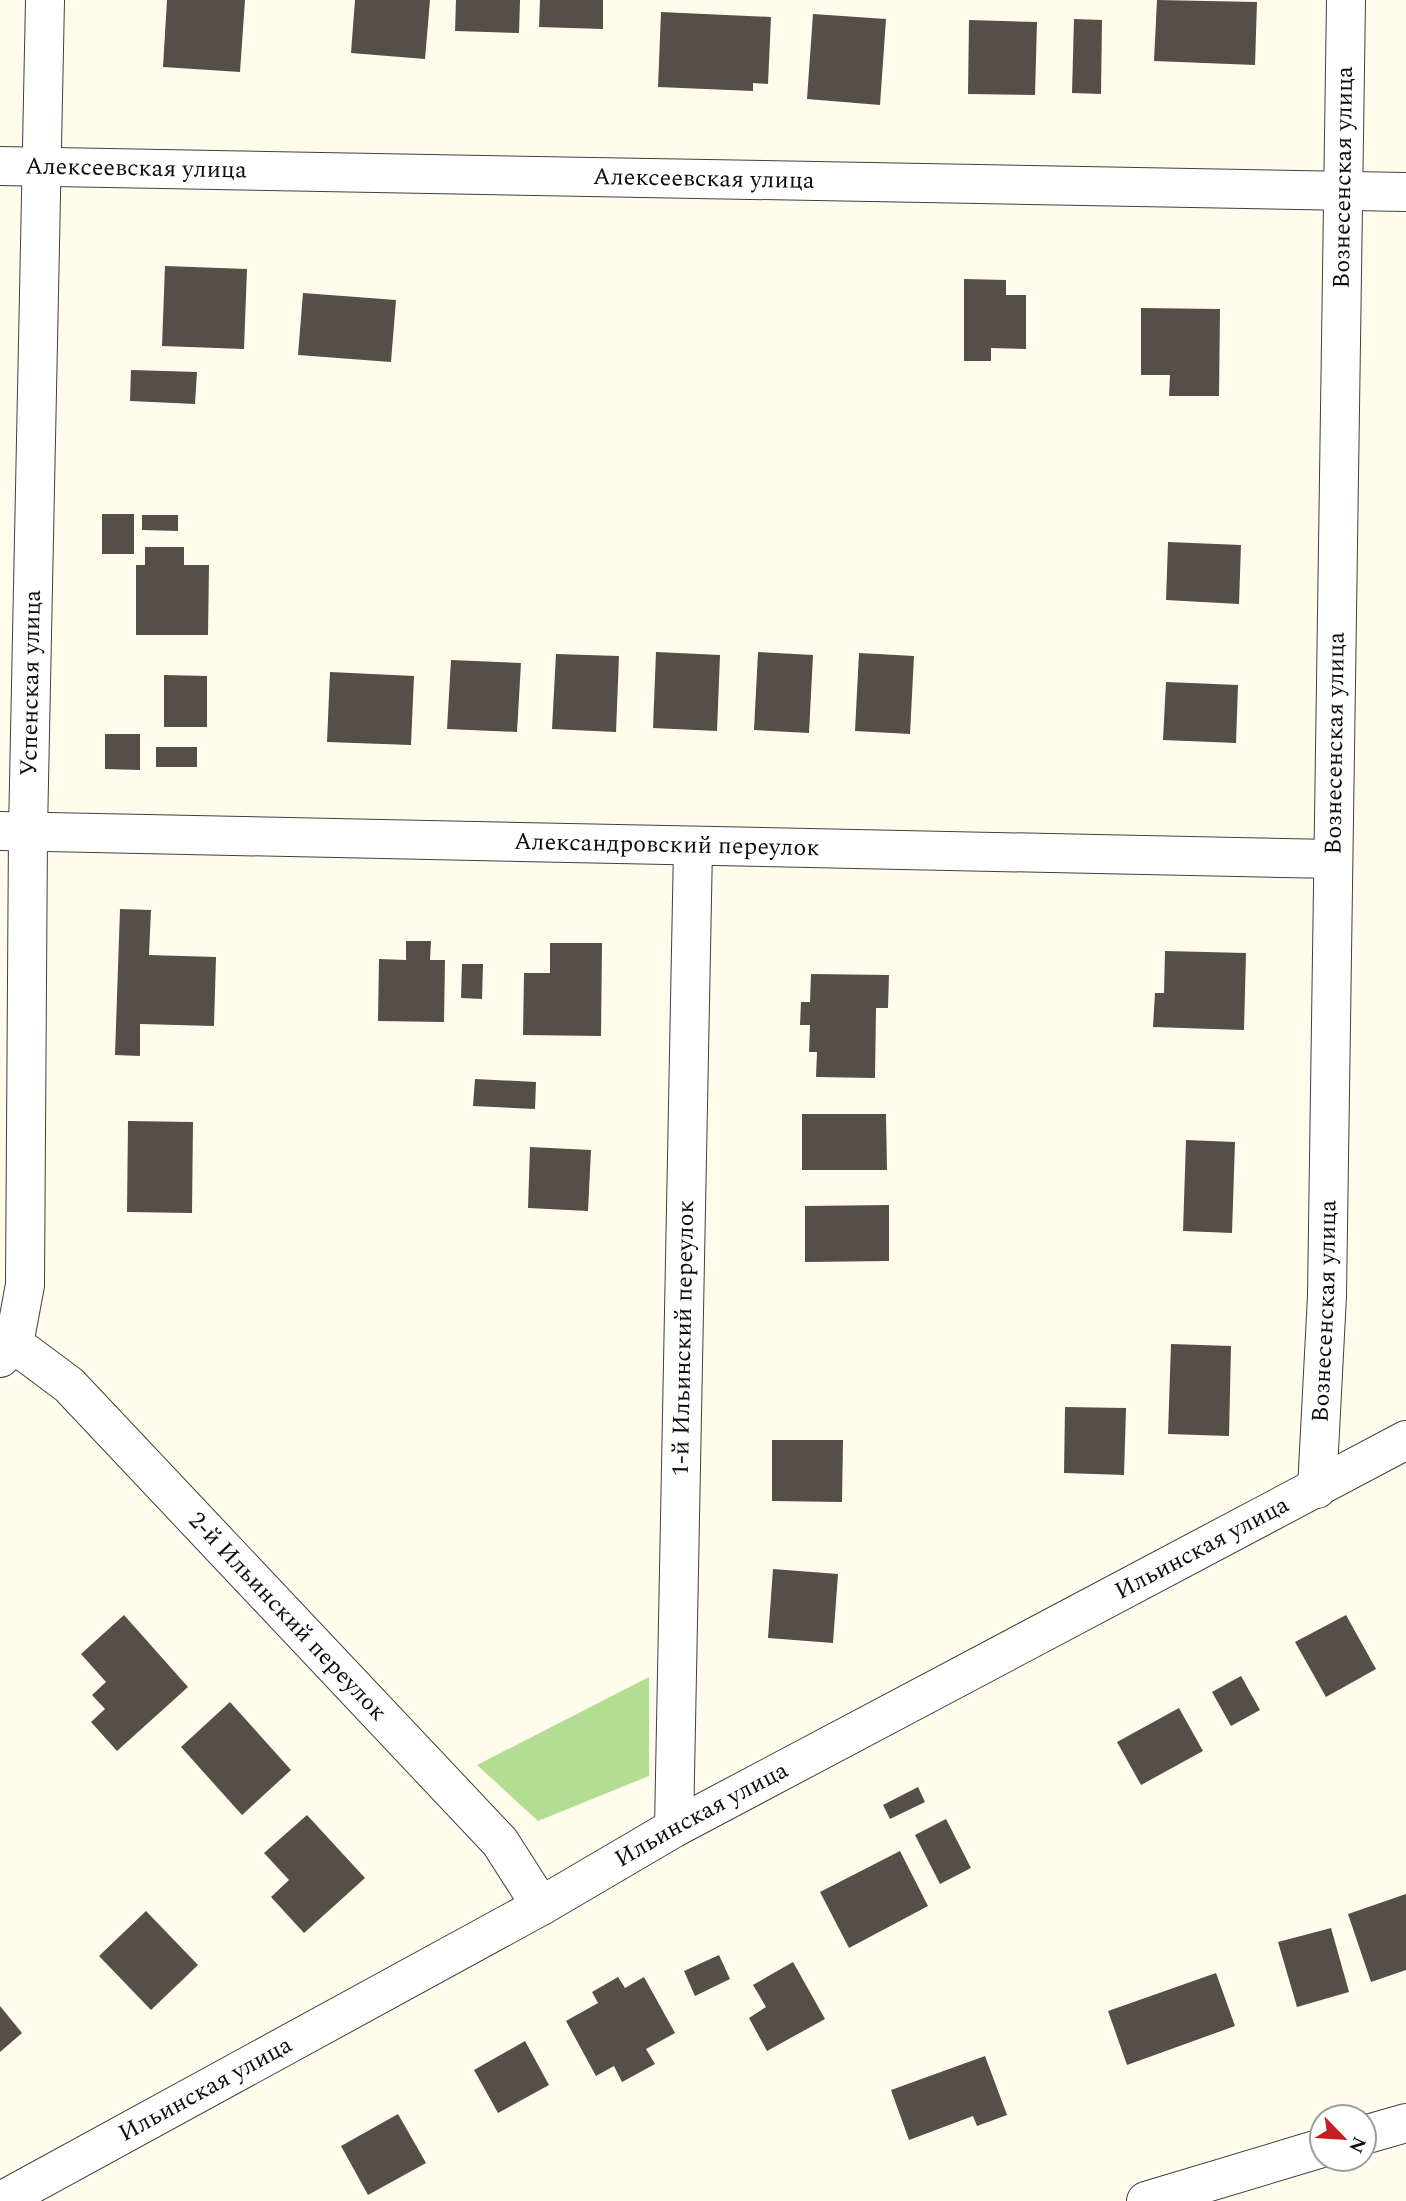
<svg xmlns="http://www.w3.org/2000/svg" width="1406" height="2201" font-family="Spectral,serif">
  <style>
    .forest { fill: #b2dd92 }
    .building { fill: #564e48 }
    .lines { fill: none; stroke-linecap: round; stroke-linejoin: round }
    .minor-casing { stroke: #404040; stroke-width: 40 }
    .minor { stroke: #fff; stroke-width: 38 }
    .labels { text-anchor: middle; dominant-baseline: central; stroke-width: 7; stroke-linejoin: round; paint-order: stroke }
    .street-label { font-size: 24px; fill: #0d0d0d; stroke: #fff }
  </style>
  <rect width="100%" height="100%" fill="#fffcec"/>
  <!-- forest -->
  <polygon class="forest" points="649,1677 649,1776 538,1821 477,1765"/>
  <!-- building -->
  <g class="building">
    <polygon points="167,0 245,0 240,72 163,67"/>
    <polygon points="355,0 430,0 425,59 351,53"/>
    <polygon points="456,0 520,0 519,33 455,31"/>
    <polygon points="540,0 603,0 603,29 539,27"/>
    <polygon points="1157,0 1257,2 1255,65 1154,61"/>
    <polygon points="661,12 771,17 768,84 753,83 753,91 658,87"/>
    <polygon points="813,14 886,19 880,105 807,99"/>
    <polygon points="1074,19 1102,20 1101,94 1072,93"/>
    <polygon points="969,20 1037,22 1035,95 968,94"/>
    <polygon points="165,266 247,269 244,349 162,346"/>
    <polygon points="964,279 1006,280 1006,295 1026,295 1026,349 991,348 991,361 964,361"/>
    <polygon points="303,293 396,300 391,362 298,355"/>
    <polygon points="1141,308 1220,309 1219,396 1169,396 1170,375 1141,375"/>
    <polygon points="131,370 197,372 195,404 130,401"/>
    <rect x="102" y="514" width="32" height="40"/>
    <polygon points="142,515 178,515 178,531 142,530"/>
    <polygon points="1168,542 1241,545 1239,604 1166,600"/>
    <polygon points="145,547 184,547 184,565 209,565 208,635 136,635 136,565 145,565"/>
    <polygon points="656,652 720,655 717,731 653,728"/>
    <polygon points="758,652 813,655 809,733 754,730"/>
    <polygon points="859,653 914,656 910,734 855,731"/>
    <polygon points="556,654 619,656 616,732 552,729"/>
    <polygon points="451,660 521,663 517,732 447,729"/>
    <polygon points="330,672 414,676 411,745 327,742"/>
    <polygon points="164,675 207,676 207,727 164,727"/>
    <polygon points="1166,682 1238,685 1236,743 1163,740"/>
    <polygon points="105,734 140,734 140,770 105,769"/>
    <rect x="156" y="747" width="41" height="20"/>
    <polygon points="120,909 151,910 149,955 216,957 214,1026 140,1024 140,1056 115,1055"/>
    <polygon points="406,941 431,941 430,960 445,960 444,1022 378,1021 379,959 406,960"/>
    <polygon points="550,943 602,943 601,1036 523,1035 524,973 550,973"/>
    <polygon points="1165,951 1246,953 1244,1030 1153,1027 1155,993 1164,993"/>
    <polygon points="462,964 483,964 482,999 461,998"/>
    <polygon points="811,974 889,975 888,1008 876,1008 875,1078 816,1077 817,1052 809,1052 810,1025 800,1025 801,1002 810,1002"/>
    <polygon points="475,1079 536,1082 535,1109 473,1106"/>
    <polygon points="802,1114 886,1114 887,1170 802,1170"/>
    <polygon points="128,1121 193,1122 192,1213 127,1212"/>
    <polygon points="1186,1140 1235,1142 1232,1233 1183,1231"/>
    <polygon points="530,1147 591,1150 588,1211 528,1208"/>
    <polygon points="889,1205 889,1261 805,1262 805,1206"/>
    <polygon points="1171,1344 1231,1346 1229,1436 1168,1434"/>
    <polygon points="1065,1407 1126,1408 1124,1475 1064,1473"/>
    <polygon points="772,1440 843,1440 842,1502 772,1501"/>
    <polygon points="773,1569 838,1574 833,1643 768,1638"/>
    <polygon points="124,1615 188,1687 117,1751 91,1722 105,1709 92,1695 106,1682 81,1654"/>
    <polygon points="1346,1615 1376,1669 1326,1697 1295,1642"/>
    <polygon points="1241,1676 1260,1710 1231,1726 1212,1692"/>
    <polygon points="230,1702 291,1770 242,1815 181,1747"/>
    <polygon points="1179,1708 1203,1751 1141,1785 1117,1742"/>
    <polygon points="918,1787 925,1802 890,1819 883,1805"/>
    <polygon points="307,1815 365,1878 304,1933 271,1897 289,1880 264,1853"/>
    <polygon points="946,1819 971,1868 940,1884 915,1835"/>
    <polygon points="900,1851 928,1906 849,1948 820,1892"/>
    <polygon points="1406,1894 1406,1970 1371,1982 1348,1914"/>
    <polygon points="146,1911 198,1965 151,2010 99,1956"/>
    <polygon points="1331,1928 1349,1992 1297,2007 1278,1942"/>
    <polygon points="719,1955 730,1979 695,1996 684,1971"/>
    <polygon points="793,1962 825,2019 767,2051 749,2018 766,2007 753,1985"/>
    <polygon points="1216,1973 1235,2026 1127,2065 1108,2011"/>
    <polygon points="618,1977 625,1988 644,1977 675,2033 646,2049 655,2064 622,2082 614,2066 596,2076 566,2021 598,2003 592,1992"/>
    <polygon points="0,2006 22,2033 0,2052"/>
    <polygon points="525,2041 549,2085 498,2113 474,2070"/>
    <polygon points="985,2056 1007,2115 977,2126 973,2116 909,2140 891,2090"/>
    <polygon points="398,2114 426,2163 368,2195 341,2146"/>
  </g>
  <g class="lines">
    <!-- minor casing -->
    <g class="minor-casing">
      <g id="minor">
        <path id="s1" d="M 0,166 L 1406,192"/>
        <path id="s2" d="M 0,831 L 1333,859"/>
        <path id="s3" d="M 14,1344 L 69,1385 L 500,1842 L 541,1906"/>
        <path id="s4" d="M 0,1358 L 14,1344 L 25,1285 L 28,831 L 45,0"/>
        <path id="s5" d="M 1317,1489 L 1327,1296 L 1346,0"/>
        <path id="s6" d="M 674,1828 L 693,847"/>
        <polyline points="1364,2135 1406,2123"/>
        <path id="s7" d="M 1,2201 L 541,1906 L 674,1828 L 1406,1440"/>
        <polyline points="1146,2201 1322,2148"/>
      </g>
    </g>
    <!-- minor -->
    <use href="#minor" class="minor"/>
  </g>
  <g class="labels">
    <!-- street labels -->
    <g class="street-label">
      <text stroke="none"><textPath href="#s1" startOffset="136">Алексеевская улица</textPath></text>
      <text stroke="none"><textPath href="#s1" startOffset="704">Алексеевская улица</textPath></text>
      <text stroke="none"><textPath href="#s5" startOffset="1312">Вознесенская улица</textPath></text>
      <text stroke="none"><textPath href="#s4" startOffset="682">Успенская улица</textPath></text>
      <text stroke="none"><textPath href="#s5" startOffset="746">Вознесенская улица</textPath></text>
      <text stroke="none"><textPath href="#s2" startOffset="667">Александровский переулок</textPath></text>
      <text stroke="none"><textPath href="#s5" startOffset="178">Вознесенская улица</textPath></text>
      <text stroke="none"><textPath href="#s6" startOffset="490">1-й Ильинский переулок</textPath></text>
      <text stroke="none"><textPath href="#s7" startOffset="1367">Ильинская улица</textPath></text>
      <text stroke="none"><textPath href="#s3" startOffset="387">2-й Ильинский переулок</textPath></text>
      <text stroke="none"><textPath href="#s7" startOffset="800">Ильинская улица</textPath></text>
      <text stroke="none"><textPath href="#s7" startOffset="233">Ильинская улица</textPath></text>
    </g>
  </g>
  <!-- north arrow -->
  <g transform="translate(1343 2138) rotate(115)"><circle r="33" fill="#ffffff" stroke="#9e9e9e" stroke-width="2"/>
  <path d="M0-5L12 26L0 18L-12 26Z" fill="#c31e22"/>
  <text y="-10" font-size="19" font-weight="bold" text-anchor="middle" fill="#0d0d0d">N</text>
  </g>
</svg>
